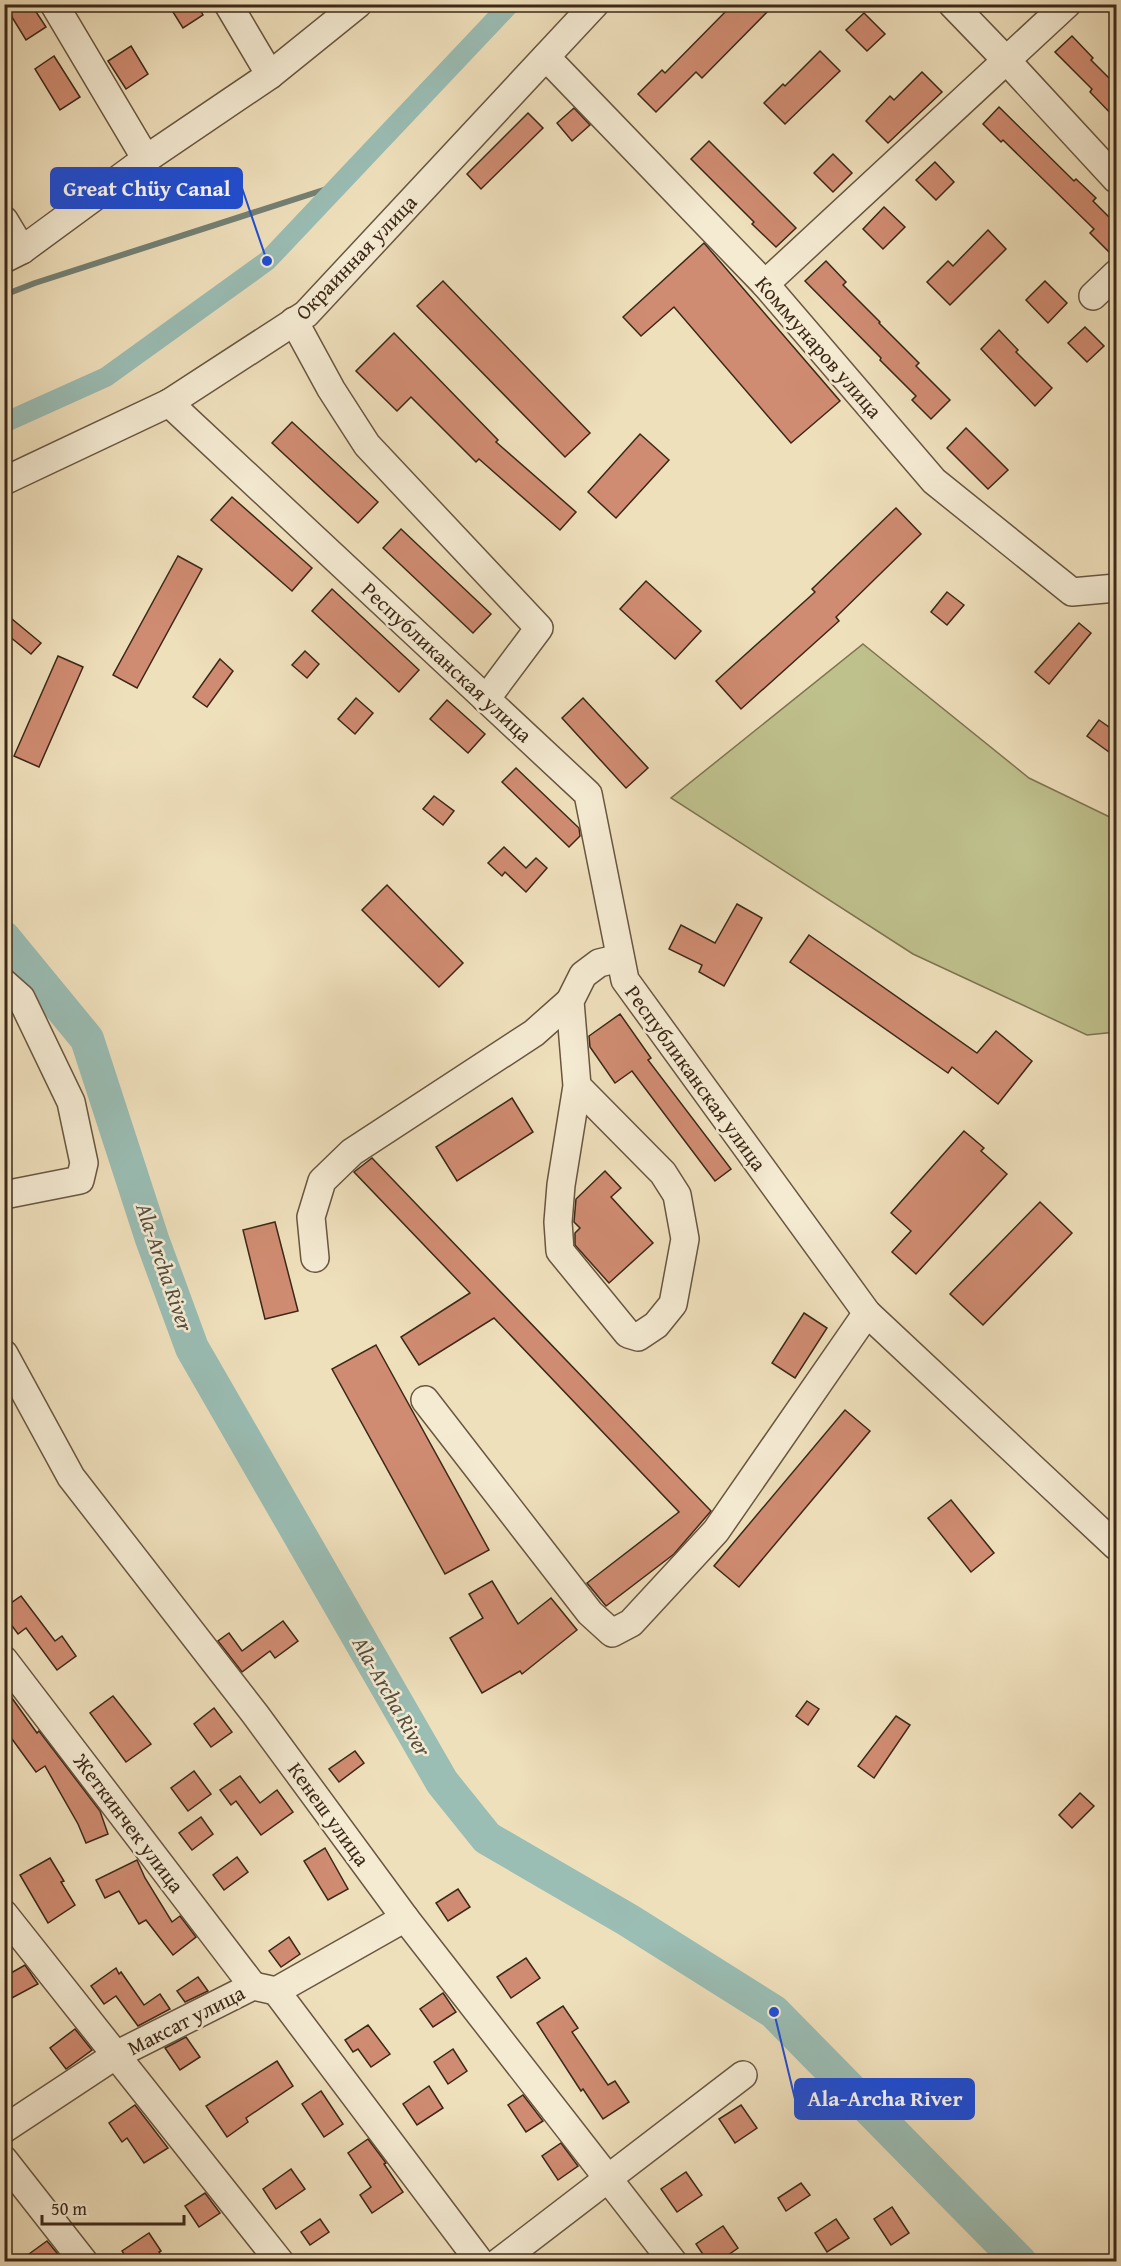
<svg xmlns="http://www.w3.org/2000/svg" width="1121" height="2266" font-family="'Gentium Book Plus',serif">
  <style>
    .green { fill: #bfc18d; stroke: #7e7452; stroke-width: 1.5 }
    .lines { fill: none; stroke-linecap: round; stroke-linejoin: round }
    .stream { stroke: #748175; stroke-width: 6 }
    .canal { stroke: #9abdb4; stroke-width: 20 }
    .river { stroke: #9abdb4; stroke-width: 34 }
    .building { fill: #d08c72; stroke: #3c2817; stroke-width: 1.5 }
    .minor-casing { stroke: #695640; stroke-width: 30 }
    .minor { stroke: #f5ebd3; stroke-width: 27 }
    .labels { text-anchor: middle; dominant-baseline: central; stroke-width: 5; stroke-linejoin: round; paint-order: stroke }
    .street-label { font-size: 21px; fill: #3c2817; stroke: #f5ebd3 }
    .water-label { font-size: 22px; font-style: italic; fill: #544d3e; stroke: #f5ebd3 }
    .leader { fill: none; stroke: #1d4ed8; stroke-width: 2 }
    .callout-dot { fill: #1d4ed8; stroke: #f5ebd3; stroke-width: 2 }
    .callout { fill: #1d4ed8; stroke: #1d4ed8; stroke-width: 2 }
    .callout-label { font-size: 22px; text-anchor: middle; font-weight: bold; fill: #fff }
  </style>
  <rect width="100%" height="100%" fill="#efe0bc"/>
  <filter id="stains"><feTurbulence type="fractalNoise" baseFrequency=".00333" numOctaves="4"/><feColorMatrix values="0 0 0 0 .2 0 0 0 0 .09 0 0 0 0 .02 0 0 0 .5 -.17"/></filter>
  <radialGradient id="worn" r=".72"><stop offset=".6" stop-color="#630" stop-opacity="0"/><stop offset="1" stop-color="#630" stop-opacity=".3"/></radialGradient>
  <!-- green -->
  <polygon class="green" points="863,644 1029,778 1116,820 1116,1032 1087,1035 913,954 671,798"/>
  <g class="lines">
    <!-- stream -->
    <polyline class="stream" points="4,295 35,283 339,185"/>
    <!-- canal -->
    <polyline class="canal" points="4,423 106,377 267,261 510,4"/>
    <!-- river -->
    <polyline class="river" points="4,938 87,1039 152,1239 192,1348 442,1782 487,1838 628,1920 774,2012 1020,2262"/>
  </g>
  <!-- building -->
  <g class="building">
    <polygon points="4,4 31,4 46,27 26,40"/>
    <polygon points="168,4 197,4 203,15 183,28"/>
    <polygon points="733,4 775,4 702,78 696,72 656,112 638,94 662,70 665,73"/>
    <polygon points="864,13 885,34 867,51 846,30"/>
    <polygon points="1072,36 1093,58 1091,60 1116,85 1116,119 1090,92 1092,89 1055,52"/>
    <polygon points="131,46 148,74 126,89 108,61"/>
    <polygon points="820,51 840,71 785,124 764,103 783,84 785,86"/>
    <polygon points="54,56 80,97 60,110 35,69"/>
    <polygon points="922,72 942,92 888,143 866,121 890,96 894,100"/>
    <polygon points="999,107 1074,181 1076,179 1096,198 1093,201 1116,224 1116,259 1090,233 1094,229 1003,140 1001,142 983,124"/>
    <polygon points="574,108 590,125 572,141 557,123"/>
    <polygon points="528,113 543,128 481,189 467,174"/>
    <polygon points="709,141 796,228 776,247 752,224 754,222 691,159"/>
    <polygon points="833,154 852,173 833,192 814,173"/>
    <polygon points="935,162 954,182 936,200 916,180"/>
    <polygon points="884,207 905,227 883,249 863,229"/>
    <polygon points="988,230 1006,249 950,305 927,282 948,261 953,266"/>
    <polygon points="704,243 840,401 791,443 674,307 641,336 623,317"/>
    <polygon points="826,261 846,282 843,285 880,322 879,323 919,363 916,366 950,400 931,419 912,400 916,396 880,360 881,358 805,281"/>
    <polygon points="443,281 590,433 565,457 417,306"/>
    <polygon points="1045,281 1067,303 1048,323 1026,300"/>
    <polygon points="1085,327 1104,346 1087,362 1068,343"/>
    <polygon points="999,330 1018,350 1016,352 1052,388 1035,406 981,349"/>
    <polygon points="394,333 498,440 496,442 576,512 560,530 479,459 476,462 411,397 397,411 356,371"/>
    <polygon points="292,422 378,502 358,523 272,443"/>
    <polygon points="966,428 1008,470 988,489 947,448"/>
    <polygon points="640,434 669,460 616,518 588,492"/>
    <polygon points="232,497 312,568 292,591 211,520"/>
    <polygon points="896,508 921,534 836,617 839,621 741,709 716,681 815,592 812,589"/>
    <polygon points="401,529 491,614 473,633 383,548"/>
    <polygon points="178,556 202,569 137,688 113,675"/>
    <polygon points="646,581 701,631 675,659 620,609"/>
    <polygon points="332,589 419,670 399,692 312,611"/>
    <polygon points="947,592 964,605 947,625 931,612"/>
    <polygon points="12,619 41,643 31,654 4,632 4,628"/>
    <polygon points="1079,623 1091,633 1049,684 1035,672"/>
    <polygon points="305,651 319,664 307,678 292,665"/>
    <polygon points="58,656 83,667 39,767 14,756"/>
    <polygon points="220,659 233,671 207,707 193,697"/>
    <polygon points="356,698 373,713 355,734 338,719"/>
    <polygon points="583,698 648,768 626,788 562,718"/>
    <polygon points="447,700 485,734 468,753 430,719"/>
    <polygon points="1099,720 1116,732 1116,742 1109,752 1087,736"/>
    <polygon points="516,768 579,828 580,836 569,847 502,782"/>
    <polygon points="434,796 454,811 443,825 423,809"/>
    <polygon points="504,847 526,868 536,858 547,868 526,892 505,872 502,876 488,863"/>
    <polygon points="387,885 463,963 439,987 362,910"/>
    <polygon points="737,904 762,918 724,986 699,972 702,965 669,949 681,925 715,943"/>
    <polygon points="809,935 977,1053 996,1031 1032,1061 998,1104 952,1067 948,1073 790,962"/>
    <polygon points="620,1014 651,1058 648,1060 731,1169 715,1181 632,1071 615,1083 590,1047 589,1036"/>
    <polygon points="512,1098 533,1132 457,1181 436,1147"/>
    <polygon points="964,1131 984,1148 981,1151 1007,1174 916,1274 892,1252 911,1231 891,1213"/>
    <polygon points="372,1158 711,1511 674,1554 606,1606 587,1583 679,1512 494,1318 419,1365 401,1337 470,1293 354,1172"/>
    <polygon points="605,1171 621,1188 611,1197 653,1243 609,1283 575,1245 575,1233 580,1228 574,1222 576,1199"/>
    <polygon points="1040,1202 1072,1233 983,1325 950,1294"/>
    <polygon points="275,1222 298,1311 265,1319 243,1230"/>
    <polygon points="804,1313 827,1328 795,1378 772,1363"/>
    <polygon points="376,1345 489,1550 445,1574 332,1369"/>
    <polygon points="845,1410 870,1431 739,1587 714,1566"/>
    <polygon points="951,1500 994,1553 971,1572 928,1518"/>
    <polygon points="492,1581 518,1624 551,1598 577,1630 522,1674 520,1671 482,1693 450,1638 483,1618 469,1594"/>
    <polygon points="21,1596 55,1641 62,1636 76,1656 57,1670 26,1628 18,1634 4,1615 4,1608"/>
    <polygon points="283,1621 298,1641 275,1658 270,1651 242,1672 218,1641 229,1633 242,1651"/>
    <polygon points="4,1687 37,1733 39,1731 100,1811 108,1834 86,1843 78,1824 45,1766 36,1772 4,1728"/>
    <polygon points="113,1696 151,1744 126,1762 90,1713"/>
    <polygon points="807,1701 819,1709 808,1725 796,1716"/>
    <polygon points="214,1708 232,1732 211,1747 194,1724"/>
    <polygon points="896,1716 910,1725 874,1778 858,1766"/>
    <polygon points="355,1751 364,1763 339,1782 329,1769"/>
    <polygon points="194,1771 211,1794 188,1811 171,1788"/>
    <polygon points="240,1776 260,1803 277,1790 293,1812 261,1835 236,1801 231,1805 220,1790"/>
    <polygon points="1080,1793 1094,1806 1072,1828 1059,1815"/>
    <polygon points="201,1817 213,1834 192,1850 179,1833"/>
    <polygon points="325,1848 348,1889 328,1900 304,1861"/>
    <polygon points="237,1857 248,1872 224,1890 213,1875"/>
    <polygon points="50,1858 64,1881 61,1882 75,1905 48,1923 20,1875"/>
    <polygon points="137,1860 145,1878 172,1922 180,1916 196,1937 173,1955 146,1920 139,1924 119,1891 105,1898 96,1880"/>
    <polygon points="458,1889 470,1907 448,1921 436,1903"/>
    <polygon points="289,1937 300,1954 281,1967 269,1951"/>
    <polygon points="526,1958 540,1978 511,1998 497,1977"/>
    <polygon points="25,1965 38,1984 10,1999 4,1990 4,1977"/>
    <polygon points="116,1968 119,1974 121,1972 144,2005 160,1994 170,2009 138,2026 116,1996 104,2004 91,1986"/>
    <polygon points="198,1977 208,1991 185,2002 177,1991"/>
    <polygon points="443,1993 456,2012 433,2027 420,2009"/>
    <polygon points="563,2006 578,2028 572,2032 608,2085 615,2081 629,2102 603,2119 583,2089 581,2091 537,2023"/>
    <polygon points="368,2025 390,2054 371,2067 358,2049 353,2052 345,2040"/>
    <polygon points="75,2029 92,2050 66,2069 50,2048"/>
    <polygon points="186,2037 200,2057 180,2070 165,2048"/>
    <polygon points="453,2049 467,2071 448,2084 434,2062"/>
    <polygon points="277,2061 293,2086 246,2118 248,2122 227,2137 206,2106"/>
    <polygon points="429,2086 443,2108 417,2125 403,2104"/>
    <polygon points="321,2091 343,2124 324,2137 302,2104"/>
    <polygon points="523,2095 543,2121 526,2132 508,2105"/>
    <polygon points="135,2105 168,2148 144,2163 127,2138 122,2142 109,2123"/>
    <polygon points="741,2105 757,2128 735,2143 719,2119"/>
    <polygon points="368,2139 386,2163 384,2164 403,2192 372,2213 360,2195 371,2187 348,2153"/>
    <polygon points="561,2143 578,2166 558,2180 542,2156"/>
    <polygon points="291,2169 305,2189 276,2209 263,2189"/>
    <polygon points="686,2172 702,2195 677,2212 661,2189"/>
    <polygon points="801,2183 810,2195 786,2211 778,2198"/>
    <polygon points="205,2193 220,2213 199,2227 185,2206"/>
    <polygon points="892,2207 909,2233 891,2245 874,2219"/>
    <polygon points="320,2219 329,2232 310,2245 301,2232"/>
    <polygon points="836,2219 849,2238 827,2252 815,2233"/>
    <polygon points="723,2226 738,2248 718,2262 708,2262 696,2244"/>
    <polygon points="149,2233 161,2251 159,2252 165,2262 129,2262 122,2251"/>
    <polygon points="47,2241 62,2259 59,2262 18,2262"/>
  </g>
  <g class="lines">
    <!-- minor casing -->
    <g class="minor-casing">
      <g id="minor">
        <polyline points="54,4 146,159"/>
        <polyline points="228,4 270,75"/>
        <polyline points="952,4 1007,61 1116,179"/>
        <polyline points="546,57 765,284 934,481 1072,592 1116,588"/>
        <polyline points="4,220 22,250"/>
        <polyline points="4,259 22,250 146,159 270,75 358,4"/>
        <polyline points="765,284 1067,4"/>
        <polyline points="1093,296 1116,274"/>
        <polyline points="294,321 331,389 367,445 539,628 486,699"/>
        <polyline points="169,403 588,794 625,980 867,1313 1116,1546"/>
        <polyline points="4,481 169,403 306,314 595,4"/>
        <polyline points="4,983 21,998 71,1102 84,1163 80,1180 4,1195"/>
        <polyline points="577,1086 663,1173 677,1195 685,1239 673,1304 656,1325 638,1337 628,1334 560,1251 558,1222 561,1185 577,1086 570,1001 583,975 599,963 620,958"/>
        <polyline points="315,1258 311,1217 322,1181 352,1152 534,1033 570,1001"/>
        <polyline points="4,1354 71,1477 255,1714 405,1918 673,2262"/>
        <polyline points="425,1400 590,1613 612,1633 631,1623 716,1531 867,1313"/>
        <polyline points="4,1660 253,1986"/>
        <polyline points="4,1914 280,2262"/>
        <polyline points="276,1991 480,2262"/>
        <polyline points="4,2129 116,2055 253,1986 276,1991 405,1918"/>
        <polyline points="4,2160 84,2262"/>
        <polyline points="499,2262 743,2075"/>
      </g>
    </g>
    <!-- minor -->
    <use href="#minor" class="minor"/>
  </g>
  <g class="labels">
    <!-- street labels -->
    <g class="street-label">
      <text transform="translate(356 257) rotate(-46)">Окраинная улица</text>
      <text transform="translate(819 347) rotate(49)">Коммунаров улица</text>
      <text transform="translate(447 662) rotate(43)">Республиканская улица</text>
      <text transform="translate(696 1078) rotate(54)">Республиканская улица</text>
      <text transform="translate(329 1814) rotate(54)">Кенеш улица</text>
      <text transform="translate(129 1823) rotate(53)">Жеткинчек улица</text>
      <text transform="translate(186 2020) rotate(-27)">Максат улица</text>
    </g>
    <!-- water labels -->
    <g class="water-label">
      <text transform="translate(165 1267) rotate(71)">Ala-Archa River</text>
      <text transform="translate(392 1696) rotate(60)">Ala-Archa River</text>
    </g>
  </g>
  <!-- callouts -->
  <path class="leader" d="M267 261L242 188M774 2012L795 2099"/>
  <g class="callout-dot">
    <circle cx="267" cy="261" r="6"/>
    <circle cx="774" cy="2012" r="6"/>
  </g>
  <g class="callout">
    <rect x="51" y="168" width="191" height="40" rx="6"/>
    <rect x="795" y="2079" width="179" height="40" rx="6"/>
  </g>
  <g class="callout-label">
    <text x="147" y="196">Great Chüy Canal</text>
    <text x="885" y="2106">Ala-Archa River</text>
  </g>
  <!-- margin -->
  <rect width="1121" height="2266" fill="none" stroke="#efe0bc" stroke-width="24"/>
  <rect x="6" y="6" width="1109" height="2254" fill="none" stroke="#3c2817" stroke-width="3"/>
  <rect x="12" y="12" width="1097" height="2242" fill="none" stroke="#3c2817" stroke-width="1.5"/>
  <!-- scale -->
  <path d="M42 2215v9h142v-9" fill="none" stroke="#3c2817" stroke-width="3"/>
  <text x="51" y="2215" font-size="18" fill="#3c2817" stroke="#f5ebd3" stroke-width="4.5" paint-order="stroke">50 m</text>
  <rect width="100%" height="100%" filter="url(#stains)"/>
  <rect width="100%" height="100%" fill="url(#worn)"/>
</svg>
